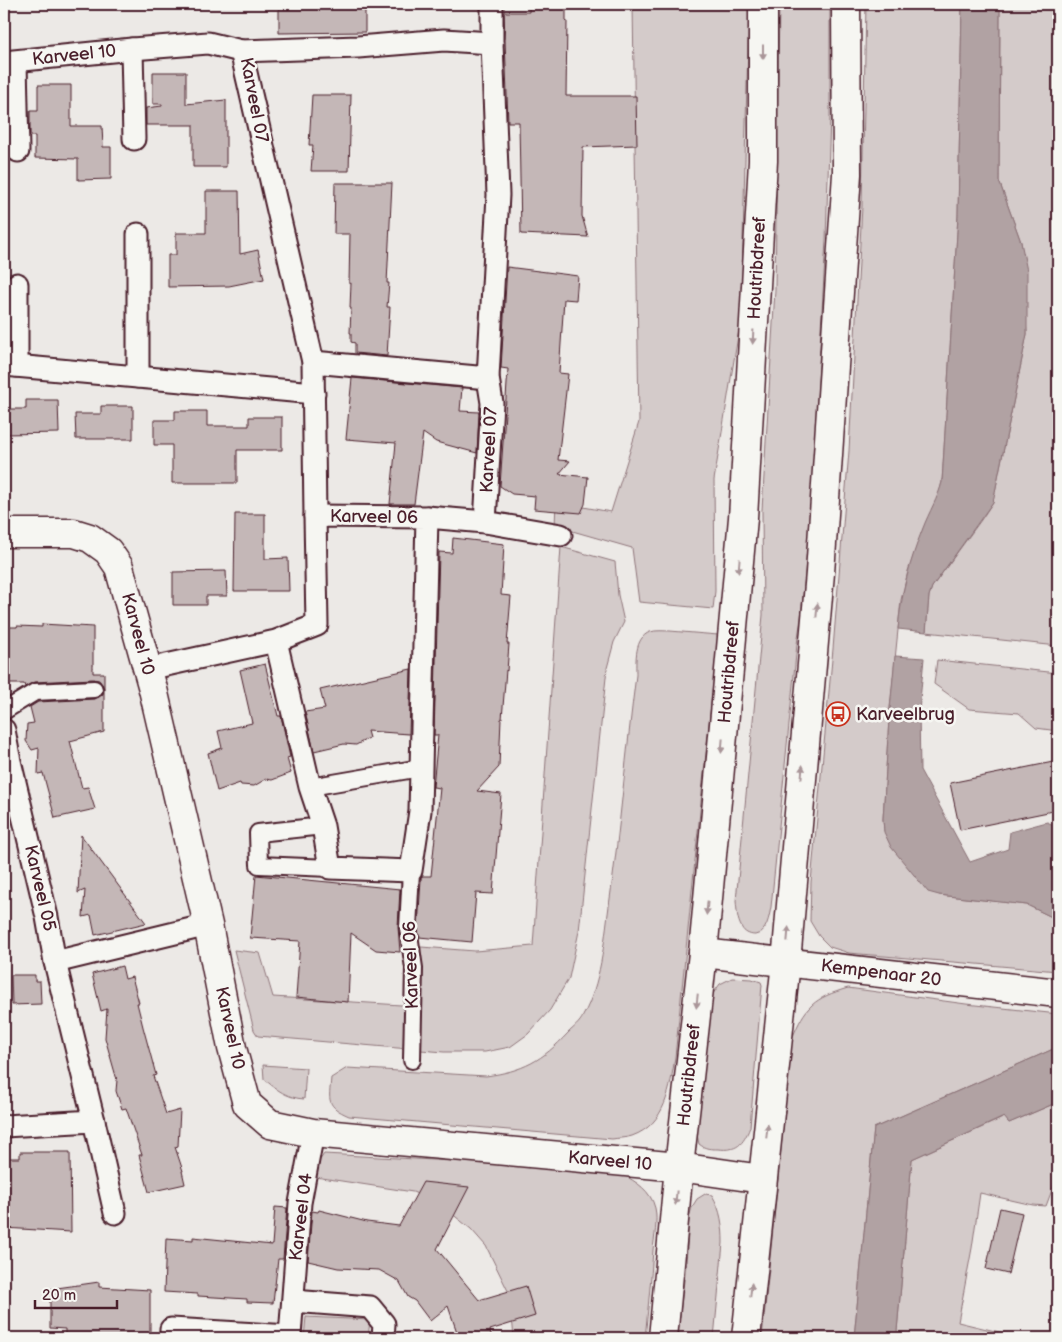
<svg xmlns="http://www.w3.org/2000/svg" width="1062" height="1342" font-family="'Balsamiq Sans',sans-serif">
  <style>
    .green { fill: #d4cbca; stroke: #8f757a }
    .water { fill: #b1a2a3; stroke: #886e73 }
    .building { fill: #c4b7b7; stroke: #4a1f2b }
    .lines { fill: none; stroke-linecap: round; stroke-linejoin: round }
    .pedestrian-casing { stroke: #4a1f2b; stroke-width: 20 }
    .minor-casing { stroke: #4a1f2b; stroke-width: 25 }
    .tertiary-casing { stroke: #4a1f2b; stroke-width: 31 }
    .secondary-casing { stroke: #4a1f2b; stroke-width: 31 }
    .pedestrian { stroke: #f6f6f2; stroke-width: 16 }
    .minor { stroke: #f6f6f2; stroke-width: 21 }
    .tertiary { stroke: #f6f6f2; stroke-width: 28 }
    .secondary { stroke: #f6f6f2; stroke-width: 28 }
    .oneway { fill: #a99598 }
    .labels { text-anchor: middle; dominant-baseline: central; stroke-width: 5; stroke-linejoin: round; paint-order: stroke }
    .street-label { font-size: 18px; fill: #4a1f2b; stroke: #f6f6f2 }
    .poi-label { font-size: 18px; fill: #4a1f2b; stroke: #f6f6f2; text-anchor: start }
  </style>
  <rect width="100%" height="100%" fill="#ece9e6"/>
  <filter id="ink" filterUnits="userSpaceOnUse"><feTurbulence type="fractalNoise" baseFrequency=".02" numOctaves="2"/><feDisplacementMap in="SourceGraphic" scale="10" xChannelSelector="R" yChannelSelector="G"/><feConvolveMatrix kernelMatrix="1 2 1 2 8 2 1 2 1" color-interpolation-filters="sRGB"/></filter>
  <g filter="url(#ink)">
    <!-- green -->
    <g class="green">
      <polygon points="633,4 749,4 741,318 714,480 715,591 713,609 639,602 632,548 555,526 556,502 611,512 639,422"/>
      <path d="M 779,4 L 830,4 L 830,116 L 826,239 L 812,491 L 801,618 L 797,644 L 771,907 C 769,917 767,933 755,935 C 749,935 744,932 742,928 C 737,920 737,910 736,901 L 763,615 L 762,510 L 775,290 Z"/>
      <polygon points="866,4 962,4 958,216 942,482 939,494 923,529 908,571 901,600 889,719 883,819 884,831 939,895 1027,905 1058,920 1058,971 849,953 830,947 819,936 810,921 811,882 833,649 849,451 862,206"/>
      <polygon points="1000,4 1058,4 1058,646 926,632 929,596 932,587 981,520 993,502 1027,334 1021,242 999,181"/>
      <polygon points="561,547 615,562 618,595 624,622 614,642 607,668 579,931 569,978 550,1010 528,1034 510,1047 485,1052 444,1052 258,1036 254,1030 234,950 260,953 273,997 417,1006 421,947 475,951 533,946"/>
      <path d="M 670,631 L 718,635 L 675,1057 C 670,1088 666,1124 632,1136 C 626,1138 618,1138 612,1139 L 349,1116 C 326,1106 329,1101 331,1078 L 347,1068 L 486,1076 C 523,1071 542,1061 568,1033 C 573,1028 580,1023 583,1016 C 601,983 604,943 609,906 C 620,829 626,752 636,675 C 636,661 634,638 650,632 C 656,630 664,631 670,631 Z"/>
      <polygon points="937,660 1058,673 1058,731 1036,728 1019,713 969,709 934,684"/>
      <path d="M 732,978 L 752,979 L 761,982 L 762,985 L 750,1127 C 743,1145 737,1151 718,1149 C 711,1149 705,1149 699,1144 L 697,1135 L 712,995 L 720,984 Z"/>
      <path d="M 848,988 L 966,1004 L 1058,1014 L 1058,1047 L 874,1128 L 854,1338 L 762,1338 L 792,1039 C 805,1006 814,998 848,988 Z"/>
      <path d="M 263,1065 L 306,1068 L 304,1099 C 287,1098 277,1090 264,1079 Z"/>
      <polygon points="1056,1103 1058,1103 1058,1174 1046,1206 1033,1205 980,1193 972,1248 958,1322 1024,1338 903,1338 897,1331 912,1159 1005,1117 1009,1123"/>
      <path d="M 324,1154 L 470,1162 L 621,1174 C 636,1181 651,1191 655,1208 C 658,1221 654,1238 653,1250 C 651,1280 648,1309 645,1338 L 514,1338 L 510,1295 L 486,1246 L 471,1229 L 441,1205 L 413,1192 L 309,1176 Z"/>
      <path d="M 705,1194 L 712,1195 C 721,1210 723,1226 723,1243 L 714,1338 L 677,1338 L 686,1264 L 689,1218 L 692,1207 L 697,1199 Z"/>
      <polygon points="306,1317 370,1320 368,1338 304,1338"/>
    </g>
    <!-- water -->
    <g class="water">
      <path d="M 962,4 L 1000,4 L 999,181 L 1021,242 L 1027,271 L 1027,334 L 993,502 L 932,587 L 929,596 L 926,632 L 898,629 C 901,594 910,560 923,528 C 929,512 938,498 942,482 L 958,216 Z"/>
      <polygon points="895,656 924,658 919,711 920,770 970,862 1008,849 1010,832 1047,822 1058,827 1058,920 1027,905 939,895 928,892 891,847 884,832 883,819 889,719"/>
      <polygon points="1058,1047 1058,1102 1009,1123 1004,1117 912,1159 897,1331 903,1338 854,1338 874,1128"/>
    </g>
    <!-- building -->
    <g class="building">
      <polygon points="279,4 365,4 365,32 279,33"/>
      <polygon points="529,4 566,4 566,22 567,21 566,96 636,96 637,145 583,147 582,216 588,237 521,234 519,122 508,122 504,12 529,12"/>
      <polygon points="153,72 186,72 186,104 226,100 226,167 193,167 193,125 146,125 146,108 162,106 162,104 153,104"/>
      <polygon points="38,85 71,85 71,126 102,126 103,147 111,147 111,179 78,180 78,159 35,158 35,136 30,136 30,111 38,111"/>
      <polygon points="312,95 351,95 349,171 311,171 313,145 309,145"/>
      <polygon points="335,183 392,183 387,283 389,283 387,307 390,307 387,356 355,353 355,343 351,342 351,333 350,333 351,308 350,308 351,283 349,284 350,234 334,234"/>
      <polygon points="206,191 239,191 240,254 258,250 264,279 229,286 168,287 168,255 176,255 176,233 206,233"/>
      <polygon points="507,267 578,276 576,300 564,299 559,373 568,374 558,460 570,461 559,474 588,477 585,504 581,513 534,509 535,496 512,494 500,486 508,369 501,368"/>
      <polygon points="352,378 462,388 460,411 479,412 477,453 436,442 423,433 414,504 390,504 396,443 346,439"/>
      <polygon points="26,400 58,400 59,433 5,434 5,409 26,409"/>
      <polygon points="101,406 133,406 133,439 76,439 75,414 101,414"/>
      <polygon points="175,411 207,411 207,426 249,426 249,417 282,417 282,450 237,450 237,483 172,483 172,445 154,445 154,420 175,420"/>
      <polygon points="235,514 265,514 265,559 288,558 289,591 234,591"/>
      <polygon points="453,538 504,544 501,595 511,596 507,644 509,644 507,671 506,670 502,719 501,719 499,767 477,791 501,794 493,894 476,893 472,942 419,937 418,928 421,879 422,876 431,876 440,788 433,787 438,735 434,735 439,552 452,553"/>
      <polygon points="226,571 227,596 206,596 206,605 173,605 173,572"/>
      <polygon points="42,624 93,627 93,673 104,673 104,732 70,741 82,788 88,787 95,809 55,818 43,773 38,774 39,748 32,750 26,741 27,724 34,723 30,707 38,702 95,699 103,694 104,688 99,680 93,679 34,682 25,687 24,684 7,684 7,664 4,664 4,627 17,627 17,626 42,627"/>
      <polygon points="265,664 278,716 281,716 290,757 287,758 291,773 272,780 266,779 254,786 241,785 240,783 217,791 208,753 222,748 218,731 252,723 240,670"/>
      <polygon points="411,669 409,734 367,731 369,738 356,745 344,744 314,751 305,712 325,709 320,690"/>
      <polygon points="1058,761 1058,810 960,830 950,783"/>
      <polygon points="81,835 146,923 95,935 91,915 83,917 85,890 78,893"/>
      <polygon points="256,875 400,889 398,927 400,952 376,950 351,933 348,1002 296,997 300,941 250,938"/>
      <polygon points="122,966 125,979 132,977 139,1003 137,1003 143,1027 156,1075 153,1076 166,1114 180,1110 178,1146 175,1147 183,1171 182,1171 185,1184 149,1192 139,1155 142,1155 126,1108 122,1109 116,1091 117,1080 105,1038 107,1009 101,1011 92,974"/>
      <polygon points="11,975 35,975 35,981 40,981 41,1004 12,1005"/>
      <polygon points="20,1152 70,1152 71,1232 4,1228 4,1158 20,1158"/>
      <polygon points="423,1182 469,1187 437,1249 479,1300 526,1286 535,1316 490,1330 492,1338 459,1338 448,1306 430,1321 415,1301 408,1297 399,1281 379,1270 338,1268 308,1261 312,1211 318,1212 319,1210 367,1222 399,1226"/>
      <polygon points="275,1207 287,1208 283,1259 278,1259 273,1303 247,1302 247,1299 198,1296 198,1294 164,1292 166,1238 193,1240 193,1237 272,1245"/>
      <polygon points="1000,1208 1022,1213 1008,1274 986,1269"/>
      <polygon points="99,1282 99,1287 150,1290 150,1338 65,1338 65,1329 50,1328 50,1289"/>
    </g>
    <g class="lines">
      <!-- pedestrian casing -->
      <g class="pedestrian-casing">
        <g id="pedestrian">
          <polyline points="4,711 35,692 94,689"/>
          <polyline points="310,787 420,768"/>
          <polyline points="323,826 258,833 259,865 330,868"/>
          <polyline points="411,871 408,928 414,968 412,1060"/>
        </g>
      </g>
      <!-- minor casing -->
      <g class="minor-casing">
        <g id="minor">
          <polyline points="132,49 134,139"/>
          <polyline points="4,62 132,49 208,43 241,51"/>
          <polyline points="16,62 18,151"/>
          <polyline points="313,362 488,378"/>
          <polyline points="4,365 314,393"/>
          <polyline points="17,366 17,284"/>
          <polyline points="138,377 138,234"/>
          <polyline points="315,516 313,362 241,51 358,47 444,40 492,43"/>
          <polyline points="427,517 485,522 561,535"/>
          <polyline points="485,522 492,403 488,378 498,195 492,43 492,4"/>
          <polyline points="148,669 276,641 317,625 315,516 427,517 420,811 411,871 330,868 323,826 310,787 276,641"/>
          <polyline points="4,730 9,757 4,758"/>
          <polyline points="9,757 47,917 55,962 94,1121 115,1213"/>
          <polyline points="55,962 208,925"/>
          <polyline points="4,1126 94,1121"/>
          <polyline points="293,1301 370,1307 384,1324 383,1338"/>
          <polyline points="171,1338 171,1329 290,1336 300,1203 313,1133"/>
        </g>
      </g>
      <!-- tertiary casing -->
      <g class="tertiary-casing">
        <g id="tertiary">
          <polyline points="4,533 74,533 90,538 108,551 119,567 153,689 208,925 232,1048 247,1104 270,1124 313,1133 679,1167 762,1179"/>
          <polyline points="703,953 1058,993"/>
        </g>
      </g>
      <!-- secondary casing -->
      <g class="secondary-casing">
        <g id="secondary">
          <polyline points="663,1338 679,1167 703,953 743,518 763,161 763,4"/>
          <polyline points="746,1338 786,962 820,573 847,174 846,4"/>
        </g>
      </g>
      <!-- pedestrian -->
      <use href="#pedestrian" class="pedestrian"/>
      <!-- minor -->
      <use href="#minor" class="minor"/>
      <!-- tertiary -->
      <use href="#tertiary" class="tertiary"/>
      <!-- secondary -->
      <use href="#secondary" class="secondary"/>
    </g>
    <!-- one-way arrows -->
    <defs><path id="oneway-solid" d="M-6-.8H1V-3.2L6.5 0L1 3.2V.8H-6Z" transform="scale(1.25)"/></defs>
    <g class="oneway">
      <use href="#oneway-solid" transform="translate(763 52) rotate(90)"/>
      <use href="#oneway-solid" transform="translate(753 337) rotate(93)"/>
      <use href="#oneway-solid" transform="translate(739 566) rotate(95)"/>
      <use href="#oneway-solid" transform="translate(817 610) rotate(-85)"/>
      <use href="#oneway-solid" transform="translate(722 746) rotate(95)"/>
      <use href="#oneway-solid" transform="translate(802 772) rotate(-85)"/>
      <use href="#oneway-solid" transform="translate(707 908) rotate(95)"/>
      <use href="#oneway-solid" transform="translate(788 934) rotate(-85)"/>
      <use href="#oneway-solid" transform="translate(697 1001) rotate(96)"/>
      <use href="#oneway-solid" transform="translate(767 1131) rotate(-84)"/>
      <use href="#oneway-solid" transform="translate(676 1198) rotate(95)"/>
      <use href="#oneway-solid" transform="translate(751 1290) rotate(-84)"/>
    </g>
  </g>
  <!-- icons -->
  <defs>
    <g id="bus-ring" transform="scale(1.25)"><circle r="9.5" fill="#f6f6f2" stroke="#c8321e" stroke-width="1.5"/><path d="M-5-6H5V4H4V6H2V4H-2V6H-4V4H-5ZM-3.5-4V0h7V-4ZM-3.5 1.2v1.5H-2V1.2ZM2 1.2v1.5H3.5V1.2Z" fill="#c8321e"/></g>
  </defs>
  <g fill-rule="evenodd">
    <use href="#bus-ring" x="838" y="714"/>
  </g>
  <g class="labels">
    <!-- street labels -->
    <g class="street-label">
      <text transform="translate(74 55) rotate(-6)">Karveel 10</text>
      <text transform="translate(254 100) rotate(79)">Karveel 07</text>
      <text transform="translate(757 268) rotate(-87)">Houtribdreef</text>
      <text transform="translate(489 450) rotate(-87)">Karveel 07</text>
      <text transform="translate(374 517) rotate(1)">Karveel 06</text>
      <text transform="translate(138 634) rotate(75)">Karveel 10</text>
      <text transform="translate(729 672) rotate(-85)">Houtribdreef</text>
      <text transform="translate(40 888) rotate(77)">Karveel 05</text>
      <text transform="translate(411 965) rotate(-92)">Karveel 06</text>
      <text transform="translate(881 973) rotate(7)">Kempenaar 20</text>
      <text transform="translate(230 1028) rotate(78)">Karveel 10</text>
      <text transform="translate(689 1075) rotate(-84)">Houtribdreef</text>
      <text transform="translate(610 1161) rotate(5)">Karveel 10</text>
      <text transform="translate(301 1217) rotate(-83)">Karveel 04</text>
    </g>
    <!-- poi labels -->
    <g class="poi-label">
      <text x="856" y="714">Karveelbrug</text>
    </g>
  </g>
  <!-- margin -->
  <rect width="1062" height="1342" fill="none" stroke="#f6f6f2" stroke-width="20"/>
  <rect x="10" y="10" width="1042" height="1322" fill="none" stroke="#4a1f2b" stroke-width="2" filter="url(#ink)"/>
  <!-- scale -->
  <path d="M35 1300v8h82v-8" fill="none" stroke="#4a1f2b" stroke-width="2.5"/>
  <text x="42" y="1300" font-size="15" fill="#4a1f2b" stroke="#f6f6f2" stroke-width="4" paint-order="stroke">20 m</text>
</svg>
